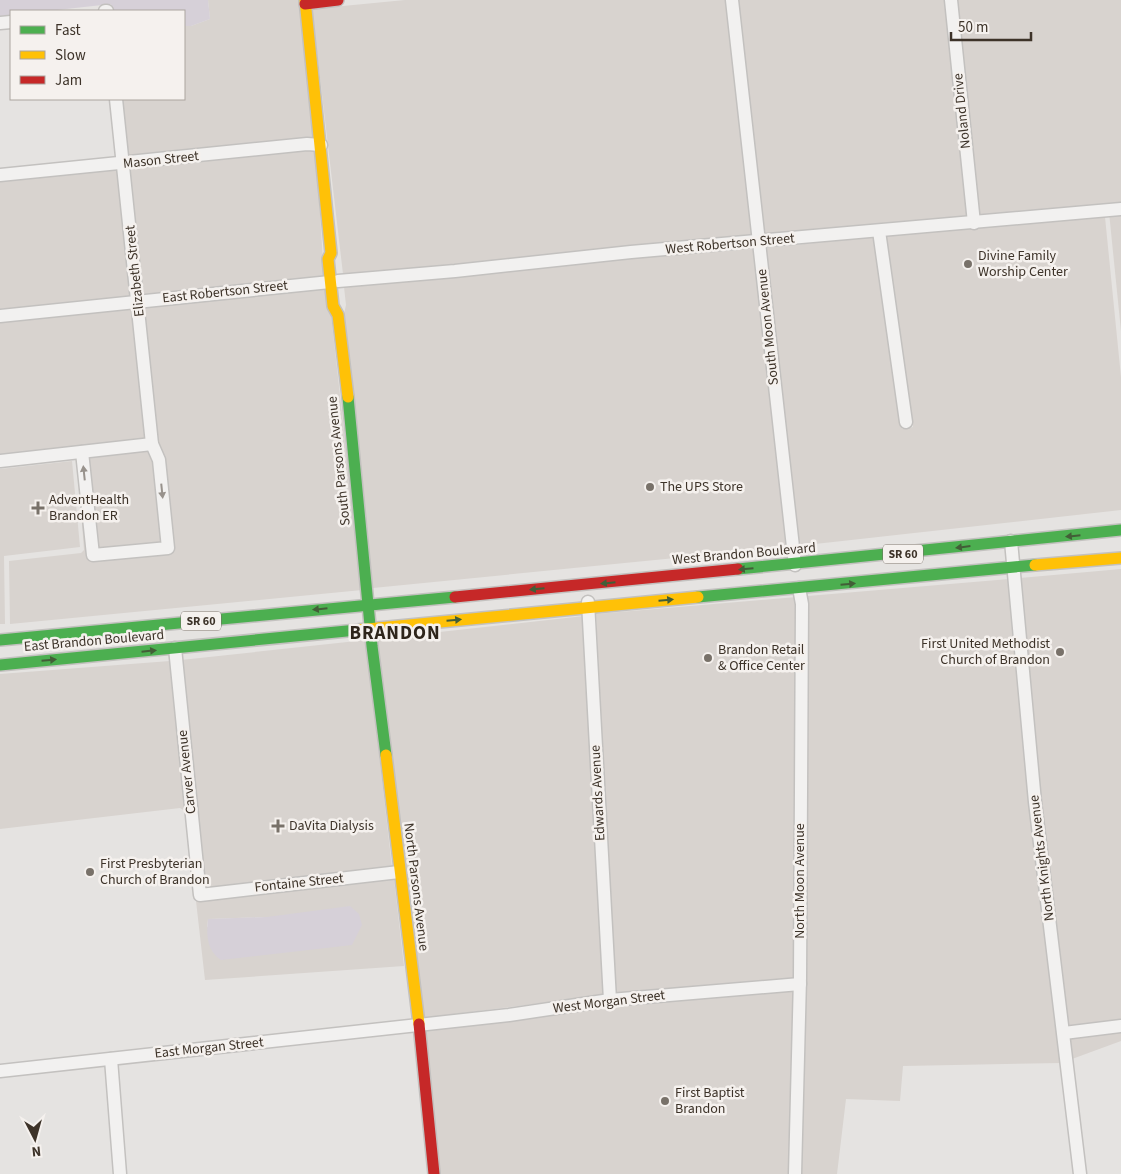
<svg xmlns="http://www.w3.org/2000/svg" width="1121" height="1174" font-family="'Source Sans 3',sans-serif">
  <style>
    .built { fill: #d8d3cf; fill-rule: evenodd }
    .green { fill: #d6d0d8 }
    .lines { fill: none; stroke-linecap: round; stroke-linejoin: round }
    .street-casing { stroke: #c3c1bf; stroke-width: 15 }
    .fast-casing { stroke: #c3c1bf; stroke-width: 14 }
    .slow-casing { stroke: #c3c1bf; stroke-width: 14 }
    .jam-casing { stroke: #c3c1bf; stroke-width: 14 }
    .street { stroke: #f2f1f0; stroke-width: 12 }
    .fast { stroke: #4caf50; stroke-width: 11 }
    .slow { stroke: #ffc107; stroke-width: 11 }
    .jam { stroke: #c62828; stroke-width: 11 }
    .oneway { fill: #98928c }
    .oneway2 { fill: #425e37 }
    .poi-dot { fill: #787169; stroke: #f5f1ee; stroke-width: 2 }
    .labels { text-anchor: middle; dominant-baseline: central; stroke-width: 5; stroke-linejoin: round; paint-order: stroke }
    .shield { fill: #f5f1ee; stroke: #746c64; stroke-width: 1 }
    .shield-label { font-size: 12px; font-weight: bold; fill: #3d3329 }
    .street-label { font-size: 14px; fill: #3d3329; stroke: #f5f1ee }
    .poi-label { font-size: 14px; fill: #3d3329; stroke: #f5f1ee; text-anchor: start }
    .district-label { font-size: 19px; font-weight: bold; letter-spacing: 1px; fill: #2e251b; stroke: #f5f1ee }
  </style>
  <rect width="100%" height="100%" fill="#e5e3e1"/>
  <!-- built -->
  <g class="built">
    <polygon points="208,0 300,0 315,137 129,157 122,99 184,99 184,26 191,26 210,19"/>
    <polygon points="405,0 726,0 753,236 631,246 454,265 343,274 312,9"/>
    <polygon points="737,0 945,0 968,217 764,235"/>
    <polygon points="956,0 1121,0 1121,203 979,216"/>
    <polygon points="316,150 324,276 143,295 129,169"/>
    <polygon points="118,170 132,296 0,309 0,182"/>
    <polygon points="1109,212 1121,212 1121,331"/>
    <polygon points="1105,217 1121,377 1121,510 797,546 765,248 874,237 902,429 913,427 885,236"/>
    <polygon points="754,249 786,547 373,588 344,314 346,305 344,287 632,258"/>
    <polygon points="326,288 331,315 362,590 10,624 9,561 81,553 84,550 77,459 88,556 94,561 168,554 144,307"/>
    <polygon points="133,308 146,438 0,455 0,322"/>
    <polygon points="149,450 153,462 162,542 98,548 88,458"/>
    <polygon points="72,461 80,547 4,556 5,624 0,624 0,469"/>
    <polygon points="1121,569 1121,1041 1072,1059 1041,801 1020,578"/>
    <polygon points="1009,579 1061,1063 903,1066 900,1101 846,1099 837,1174 801,1174 805,983 808,596"/>
    <polygon points="797,597 794,978 615,994 596,614"/>
    <polygon points="584,616 584,659 604,995 423,1018 376,639"/>
    <polygon points="366,640 392,867 205,888 181,660"/>
    <polygon points="170,661 187,825 185,811 180,808 0,829 0,674"/>
    <path d="M 394,879 L 404,966 L 205,980 L 196,901 ZM 267,917 L 207,927 L 208,919 Z"/>
    <polygon points="794,990 790,1174 439,1174 425,1030 610,1007"/>
  </g>
  <!-- green -->
  <g class="green">
    <polygon points="0,0 208,0 210,19 191,26 184,26 184,11 113,11 111,4 48,11 11,11 11,15 0,16"/>
    <path d="M 350,906 L 359,914 L 362,925 L 352,945 L 221,960 C 207,951 206,935 208,919 L 267,917 Z"/>
  </g>
  <g class="lines">
    <!-- street casing -->
    <g class="street-casing">
      <g id="street">
        <polyline points="732,0 795,565"/>
        <polyline points="951,0 974,223"/>
        <polyline points="105,11 107,11"/>
        <polyline points="0,23 11,22"/>
        <polyline points="0,175 307,144 321,145"/>
        <polyline points="879,231 906,422"/>
        <polyline points="338,281 455,271 631,252 1121,209"/>
        <polyline points="0,316 330,282"/>
        <polyline points="82,452 93,555 168,548 159,460 152,444 116,99"/>
        <polyline points="0,461 152,444"/>
        <polyline points="1011,541 1035,802 1080,1174"/>
        <polyline points="588,602 610,1000"/>
        <polyline points="175,648 200,895 399,872"/>
        <polyline points="1064,1033 1121,1026"/>
        <polyline points="111,1059 120,1174"/>
        <polyline points="0,1071 509,1015 610,1000 800,984"/>
        <polyline points="795,1174 800,978 802,604 799,588"/>
      </g>
    </g>
    <!-- fast casing -->
    <g class="fast-casing">
      <g id="fast">
        <polyline points="348,397 372,646 386,755"/>
        <polyline points="738,569 1121,530"/>
        <polyline points="698,597 1035,565"/>
        <polyline points="0,640 455,597"/>
        <polyline points="0,665 357,630"/>
      </g>
    </g>
    <!-- slow casing -->
    <g class="slow-casing">
      <g id="slow">
        <polyline points="305,0 331,253 328,259 333,306 338,315 348,397"/>
        <polyline points="1035,565 1121,558"/>
        <polyline points="357,630 698,597"/>
        <polyline points="386,755 419,1024"/>
      </g>
    </g>
    <!-- jam casing -->
    <g class="jam-casing">
      <g id="jam">
        <polyline points="305,4 338,0"/>
        <polyline points="455,597 738,569"/>
        <polyline points="419,1024 434,1174"/>
      </g>
    </g>
    <!-- street -->
    <use href="#street" class="street"/>
    <!-- fast -->
    <use href="#fast" class="fast"/>
    <!-- slow -->
    <use href="#slow" class="slow"/>
    <!-- jam -->
    <use href="#jam" class="jam"/>
  </g>
  <!-- one-way arrows -->
  <defs><path id="oneway-solid" d="M-6-.8H1V-3.2L6.5 0L1 3.2V.8H-6Z" transform="scale(1.25)"/></defs>
  <g class="oneway">
    <use href="#oneway-solid" transform="translate(84 473) rotate(-96)"/>
    <use href="#oneway-solid" transform="translate(162 491) rotate(84)"/>
  </g>
  <g class="oneway2">
    <use href="#oneway-solid" transform="translate(1073 536) rotate(174)"/>
    <use href="#oneway-solid" transform="translate(963 547) rotate(173)"/>
    <use href="#oneway-solid" transform="translate(746 569) rotate(175)"/>
    <use href="#oneway-solid" transform="translate(608 583) rotate(174)"/>
    <use href="#oneway-solid" transform="translate(848 584) rotate(-5)"/>
    <use href="#oneway-solid" transform="translate(537 589) rotate(175)"/>
    <use href="#oneway-solid" transform="translate(666 600) rotate(-5)"/>
    <use href="#oneway-solid" transform="translate(320 609) rotate(174)"/>
    <use href="#oneway-solid" transform="translate(454 620) rotate(-5)"/>
    <use href="#oneway-solid" transform="translate(149 651) rotate(-6)"/>
    <use href="#oneway-solid" transform="translate(49 660) rotate(-5)"/>
  </g>
  <!-- markers -->
  <g class="poi-dot">
    <circle cx="968" cy="264" r="5"/>
    <circle cx="650" cy="487" r="5"/>
    <path d="M35.5 500.5h5v5h5v5h-5v5h-5v-5h-5v-5h5z"/>
    <circle cx="1060" cy="652" r="5"/>
    <circle cx="708" cy="658" r="5"/>
    <path d="M275.5 818.5h5v5h5v5h-5v5h-5v-5h-5v-5h5z"/>
    <circle cx="90" cy="872" r="5"/>
    <circle cx="665" cy="1101" r="5"/>
  </g>
  <g class="labels">
    <!-- shield labels -->
    <g class="shield">
      <rect x="883" y="544.5" width="40" height="19" rx="4"/>
      <rect x="181" y="611.5" width="40" height="19" rx="4"/>
    </g>
    <g class="shield-label">
      <text x="903" y="554">SR 60</text>
      <text x="201" y="621">SR 60</text>
    </g>
    <!-- street labels -->
    <g class="street-label">
      <text transform="translate(962 111) rotate(-96)">Noland Drive</text>
      <text transform="translate(161 160) rotate(-6)">Mason Street</text>
      <text transform="translate(730 244) rotate(-5)">West Robertson Street</text>
      <text transform="translate(135 271) rotate(-96)">Elizabeth Street</text>
      <text transform="translate(225 292) rotate(-6)">East Robertson Street</text>
      <text transform="translate(768 327) rotate(-96)">South Moon Avenue</text>
      <text transform="translate(339 461) rotate(-96)">South Parsons Avenue</text>
      <text transform="translate(744 554) rotate(-5)">West Brandon Boulevard</text>
      <text transform="translate(94 641) rotate(-5)">East Brandon Boulevard</text>
      <text transform="translate(187 772) rotate(-96)">Carver Avenue</text>
      <text transform="translate(598 793) rotate(-93)">Edwards Avenue</text>
      <text transform="translate(1042 858) rotate(-97)">North Knights Avenue</text>
      <text transform="translate(800 881) rotate(-90)">North Moon Avenue</text>
      <text transform="translate(299 883) rotate(-6)">Fontaine Street</text>
      <text transform="translate(416 887) rotate(83)">North Parsons Avenue</text>
      <text transform="translate(609 1002) rotate(-7)">West Morgan Street</text>
      <text transform="translate(209 1048) rotate(-6)">East Morgan Street</text>
    </g>
    <!-- poi labels -->
    <g class="poi-label">
      <text x="978" y="256">Divine Family<tspan x="978" dy="16">Worship Center</tspan></text>
      <text x="660" y="487">The UPS Store</text>
      <text x="49" y="500">AdventHealth<tspan x="49" dy="16">Brandon ER</tspan></text>
      <text x="1050" y="644" text-anchor="end">First United Methodist<tspan x="1050" dy="16">Church of Brandon</tspan></text>
      <text x="718" y="650">Brandon Retail<tspan x="718" dy="16">&amp; Office Center</tspan></text>
      <text x="289" y="826">DaVita Dialysis</text>
      <text x="100" y="864">First Presbyterian<tspan x="100" dy="16">Church of Brandon</tspan></text>
      <text x="675" y="1093">First Baptist<tspan x="675" dy="16">Brandon</tspan></text>
    </g>
    <!-- district labels -->
    <g class="district-label">
      <text x="395" y="633">BRANDON</text>
    </g>
  </g>
  <!-- legend -->
  <rect x="10" y="10" width="175" height="90" fill="#f5f1ee" stroke="#aba59f"/>
  <rect x="20" y="26" width="25" height="8" fill="#4caf50" stroke="#aba59f"/>
  <text x="55" y="35" font-size="15" fill="#3d3329">Fast</text>
  <rect x="20" y="51" width="25" height="8" fill="#ffc107" stroke="#aba59f"/>
  <text x="55" y="60" font-size="15" fill="#3d3329">Slow</text>
  <rect x="20" y="76" width="25" height="8" fill="#c62828" stroke="#aba59f"/>
  <text x="55" y="85" font-size="15" fill="#3d3329">Jam</text>
  <!-- north arrow -->
  <g transform="translate(35 1139) rotate(174)" stroke="#f5f1ee" stroke-width="4" paint-order="stroke">
  <path d="M0-4L9 19L0 12L-9 19Z" fill="#3d3329"/>
  <text y="-8" font-size="14" font-weight="bold" text-anchor="middle" fill="#3d3329">N</text>
  </g>
  <!-- scale -->
  <path d="M951 32v8h80v-8" fill="none" stroke="#3d3329" stroke-width="2.5"/>
  <text x="958" y="32" font-size="15" fill="#3d3329" stroke="#f5f1ee" stroke-width="4" paint-order="stroke">50 m</text>
</svg>
